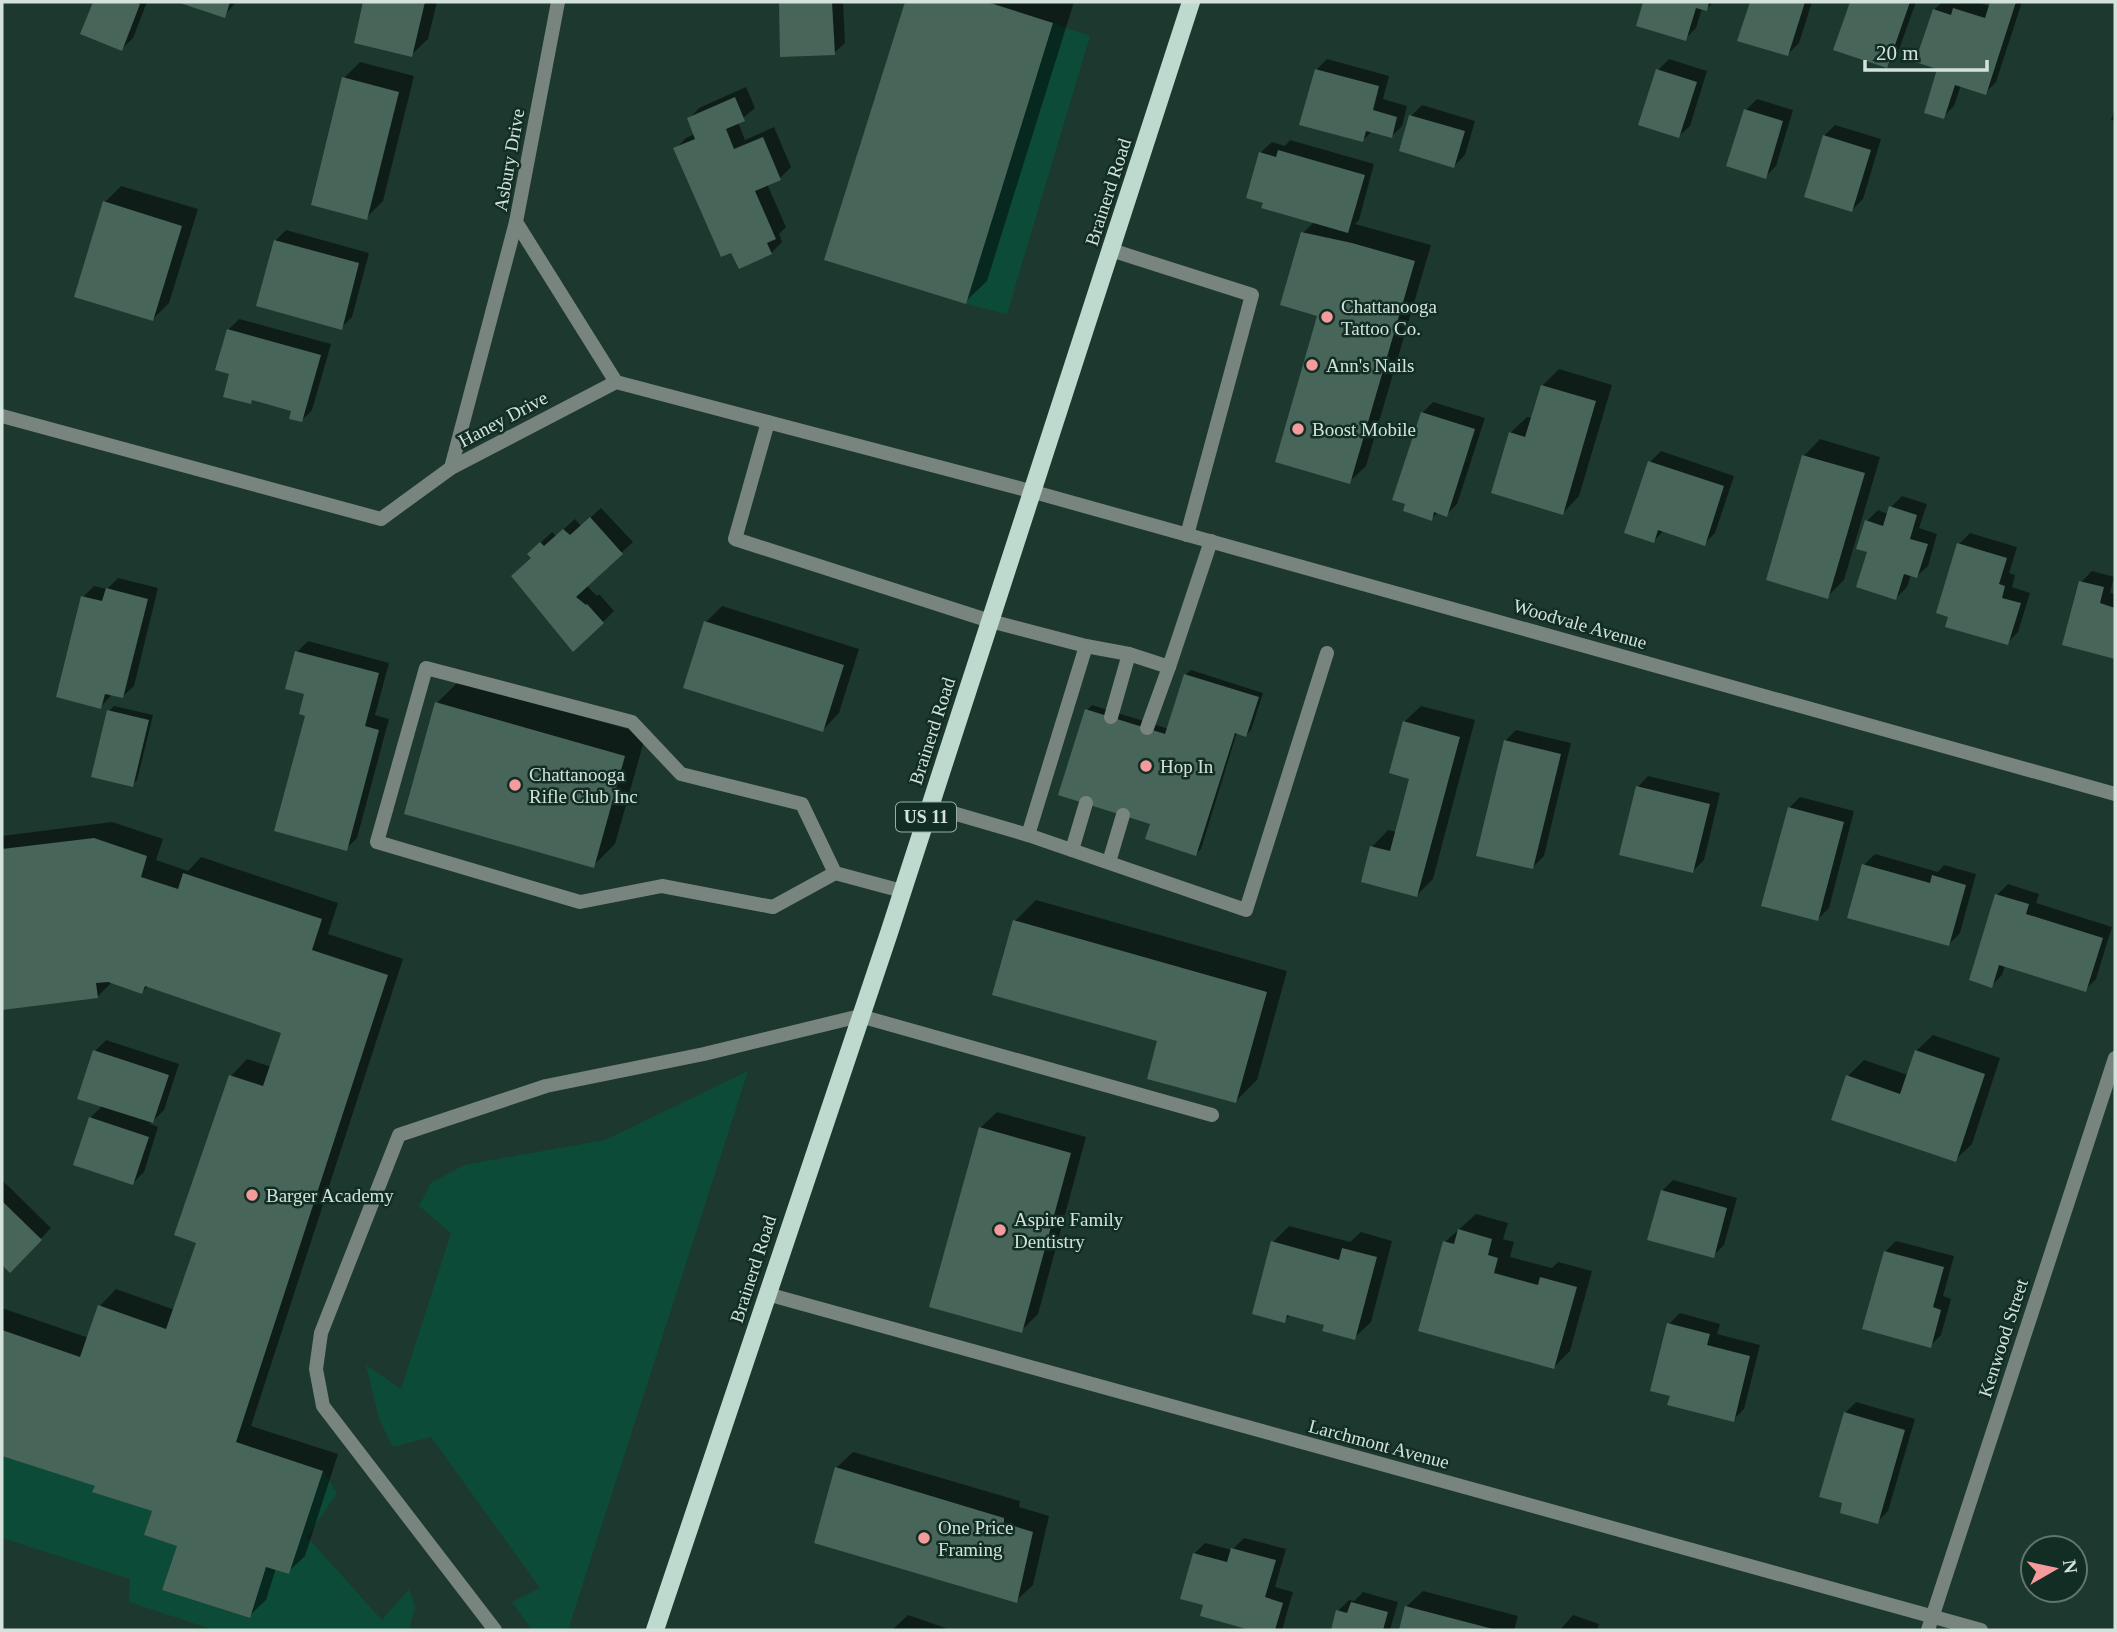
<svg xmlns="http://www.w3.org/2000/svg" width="2117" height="1632" font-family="'Times New Roman',serif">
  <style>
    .green { fill: #0d4b39 }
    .shadow { fill: #0007 }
    .building { fill: #486559 }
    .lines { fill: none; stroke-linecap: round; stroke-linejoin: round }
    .lane { stroke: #78857f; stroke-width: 14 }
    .street { stroke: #78857f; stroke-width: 14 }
    .primary { stroke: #bed9cd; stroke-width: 18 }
    .poi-dot { fill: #f59b9d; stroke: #122e24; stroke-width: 2.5 }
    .labels { text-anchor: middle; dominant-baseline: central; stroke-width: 5; stroke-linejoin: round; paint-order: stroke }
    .shield { fill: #122e24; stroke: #99ada5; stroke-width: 2 }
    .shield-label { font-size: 18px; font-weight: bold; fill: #d3e3dc }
    .street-label { font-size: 19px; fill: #d3e3dc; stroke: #122e24 }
    .poi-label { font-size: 19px; fill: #d3e3dc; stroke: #122e24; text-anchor: start }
  </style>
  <rect width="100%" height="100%" fill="#1d382e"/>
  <!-- green -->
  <g class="green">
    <polygon points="1053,23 1090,36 1007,314 966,304"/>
    <polygon points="748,1071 568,1630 532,1630 512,1602 540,1588 431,1437 393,1447 379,1419 366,1365 401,1389 451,1233 419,1206 431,1183 464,1165 605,1140"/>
    <polygon points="2,1456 95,1486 93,1492 152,1511 144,1535 177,1546 162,1590 249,1618 266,1567 289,1574 323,1471 337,1493 307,1537 382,1620 409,1589 415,1607 409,1630 214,1630 129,1602 130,1579 2,1538"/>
  </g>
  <!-- shadow -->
  <g class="shadow">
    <polygon points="95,2 147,2 133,38 122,49 82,33"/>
    <polygon points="181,2 236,2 224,16"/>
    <polygon points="365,2 437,2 428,39 411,55 356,41"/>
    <polygon points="781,2 843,2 845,43 834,53 782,55"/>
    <polygon points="907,2 1074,2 987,281 965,302 826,258"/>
    <polygon points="1645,2 1714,2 1706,9 1702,8 1696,28 1685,39 1638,25"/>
    <polygon points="1751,2 1812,2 1799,43 1788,54 1740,39"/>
    <polygon points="1851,2 1916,2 1897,55 1886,66 1835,49"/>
    <polygon points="1942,2 1960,4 1962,2 1977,2 1990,6 1992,2 2022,2 1996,82 1985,93 1961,85 1954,106 1943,117 1934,10"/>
    <polygon points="1327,59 1389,76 1383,99 1407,106 1402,126 1391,137 1372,131 1363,140 1316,70"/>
    <polygon points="1669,59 1707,71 1690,126 1679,136 1658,70"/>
    <polygon points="360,62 414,76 383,201 366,218 344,78"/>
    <polygon points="746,87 755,108 738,122 745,140 774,127 791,167 780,178 767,184 786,227 779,234 782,242 771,253 675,149 686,138 695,134 689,119 699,108"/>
    <polygon points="1757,99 1793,110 1776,166 1765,177 1746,110"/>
    <polygon points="1422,105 1475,121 1465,155 1454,166 1411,116"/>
    <polygon points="2115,108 2115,121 2111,120"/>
    <polygon points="1835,125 1881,139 1863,199 1852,210 1824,136"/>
    <polygon points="1290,140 1374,164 1359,220 1355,224 1431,245 1366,466 1349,482 1303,233 1315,221 1248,197 1261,152 1272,142 1285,146"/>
    <polygon points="121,186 198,209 169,303 153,319 105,202"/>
    <polygon points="286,230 369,253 352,317 341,328 275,241"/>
    <polygon points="239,319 331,344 312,410 301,421 293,410 254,399 250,402 231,373 228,330"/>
    <polygon points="1559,369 1612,385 1579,496 1563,513 1510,433 1527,417 1533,418 1542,386"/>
    <polygon points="1433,402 1485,418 1457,504 1446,515 1438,512 1431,519 1422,413"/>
    <polygon points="1820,439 1880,457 1844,580 1827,597 1768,579 1804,456"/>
    <polygon points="1661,451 1734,476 1715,533 1704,544 1664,530 1654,541 1650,462"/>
    <polygon points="1902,496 1927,504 1919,528 1937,534 1928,566 1917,576 1911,574 1907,587 1896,598 1870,551 1867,521 1878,510 1888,514 1891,507"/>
    <polygon points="601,508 633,542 586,585 597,596 599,594 614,611 603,622 529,554 552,532 556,536 575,519 581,526"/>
    <polygon points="1970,533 2017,547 2009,573 2015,575 2012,587 2030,593 2018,632 2007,643 1959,544"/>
    <polygon points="2092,571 2114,577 2110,593 2115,594 2115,657 2064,643 2081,582"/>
    <polygon points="118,578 158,588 134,686 123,696 112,694 101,707 83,597 94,586 107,589"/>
    <polygon points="722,606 859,649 839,713 823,730 706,622"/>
    <polygon points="308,641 389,663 375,715 389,719 357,838 346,849 308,714 306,692 297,652"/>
    <polygon points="1191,670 1263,693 1251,730 1246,735 1237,732 1201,849 1196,854 1152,823 1087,710 1092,705 1169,729 1185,675"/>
    <polygon points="458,682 646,734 615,844 593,866 437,703"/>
    <polygon points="114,706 153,715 137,780 132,785 109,711"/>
    <polygon points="1421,706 1475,720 1433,879 1417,895 1372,847 1388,830 1397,832 1411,778 1404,722"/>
    <polygon points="1516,730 1571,743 1544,856 1533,867 1505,741"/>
    <polygon points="1648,776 1720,793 1704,860 1693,871 1638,787"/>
    <polygon points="1800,797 1854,811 1829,908 1818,919 1789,808"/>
    <polygon points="112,822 163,839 156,860 188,871 201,857 338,903 328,934 403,959 251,1426 338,1454 305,1556 288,1572 276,1568 266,1600 249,1616 179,1545 154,1510 97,1485 2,1454 2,1308 89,1338 100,1306 116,1289 175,1310 198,1242 231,1076 247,1059 272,1067 283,1032 149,985 142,992 112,982 97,997 2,1008 2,836"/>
    <polygon points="1875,854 1938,872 1944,865 1976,874 1960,933 1949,944 1864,865"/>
    <polygon points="2008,884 2039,894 2036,903 2112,927 2096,979 2085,990 2005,965 2002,975 1991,986 1997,895"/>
    <polygon points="1036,900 1287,971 1257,1080 1236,1101 1015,921"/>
    <polygon points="1933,1035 2000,1058 1972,1144 1955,1160 1848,1076 1864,1060 1908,1075 1916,1051"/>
    <polygon points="106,1040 179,1064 164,1110 150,1124 158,1127 144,1172 133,1183 90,1118 103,1105 95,1051"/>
    <polygon points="997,1112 1086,1137 1038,1314 1021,1331 980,1128"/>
    <polygon points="2,1180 51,1228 10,1271 2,1263"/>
    <polygon points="1673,1180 1737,1198 1724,1245 1713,1256 1662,1191"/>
    <polygon points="1476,1214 1508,1223 1503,1239 1514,1242 1510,1257 1552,1268 1558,1262 1592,1271 1570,1351 1554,1367 1445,1242"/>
    <polygon points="1289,1226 1350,1242 1361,1232 1392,1241 1371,1322 1354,1338 1326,1324 1291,1314 1284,1321 1273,1242"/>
    <polygon points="1896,1241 1954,1256 1943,1296 1951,1299 1941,1335 1930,1346 1885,1252"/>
    <polygon points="1680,1313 1720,1324 1717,1334 1760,1345 1744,1409 1733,1420 1672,1395 1669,1324"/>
    <polygon points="1856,1402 1915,1419 1888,1511 1877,1522 1845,1413"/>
    <polygon points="853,1452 1020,1501 1019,1507 1049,1516 1033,1585 1016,1601 836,1468"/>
    <polygon points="1244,1538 1286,1549 1275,1587 1293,1592 1282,1630 1252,1630 1205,1604 1194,1554 1205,1543 1232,1550"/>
    <polygon points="1423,1591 1518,1616 1514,1630 1401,1630 1406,1607"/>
    <polygon points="1363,1592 1398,1602 1390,1630 1333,1630 1338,1611 1349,1600 1354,1601"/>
    <polygon points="908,1615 951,1630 892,1630"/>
    <polygon points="1573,1615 1599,1624 1597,1630 1560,1630"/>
  </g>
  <!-- building -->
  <g class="building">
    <polygon points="93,2 135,2 140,4 122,51 80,34"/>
    <polygon points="177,2 230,2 225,18"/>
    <polygon points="363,2 425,2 412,57 354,43"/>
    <polygon points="779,2 832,2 835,55 780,57"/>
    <polygon points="905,2 987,2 1053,23 966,304 824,260"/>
    <polygon points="1643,2 1709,2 1707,11 1696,8 1686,41 1636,26"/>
    <polygon points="1750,2 1805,2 1788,56 1737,41"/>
    <polygon points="1850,2 1910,2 1887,68 1833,50"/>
    <polygon points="1990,2 2016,2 1986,95 1955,85 1944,119 1924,113 1937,69 1915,62 1933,9 1951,15 1953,8 1985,18"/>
    <polygon points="1315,69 1379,86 1373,110 1397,117 1392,138 1366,131 1363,142 1299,125"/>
    <polygon points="1656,69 1697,82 1679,138 1638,125"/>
    <polygon points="342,77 399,92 367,220 311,205"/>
    <polygon points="735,97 745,121 726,129 734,149 763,137 781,180 755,191 776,239 767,243 772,254 739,269 731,253 721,257 673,148 695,139 687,118"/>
    <polygon points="1744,109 1783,121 1766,179 1726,166"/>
    <polygon points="1409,115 1465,131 1454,168 1399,151"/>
    <polygon points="1823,135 1871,150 1852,212 1804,197"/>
    <polygon points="1278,150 1365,175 1348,233 1261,208 1263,203 1246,198 1259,152 1276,157"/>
    <polygon points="103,201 182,226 153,321 74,297"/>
    <polygon points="1301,232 1352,243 1415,261 1350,484 1275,462 1317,316 1280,305"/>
    <polygon points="274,240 359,263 342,330 256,306"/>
    <polygon points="227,329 321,355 302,422 289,419 291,411 252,400 251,404 223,397 229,374 215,370"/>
    <polygon points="1541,385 1596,401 1563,515 1491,493 1509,432 1525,437"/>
    <polygon points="1421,412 1475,429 1447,517 1434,512 1432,521 1403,511 1405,504 1392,500"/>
    <polygon points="1802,455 1865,473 1828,599 1766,580"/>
    <polygon points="1648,461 1724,486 1705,546 1658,530 1654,543 1624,533"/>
    <polygon points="1889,506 1917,515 1910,539 1928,544 1917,578 1904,574 1896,600 1856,587 1867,552 1856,549 1865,520 1883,526"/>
    <polygon points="590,517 623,554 576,597 586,605 587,604 604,623 573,652 511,576 531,558 527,554 540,542 544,546 563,529 570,535"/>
    <polygon points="1957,543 2007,558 1999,584 2005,586 2002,598 2021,603 2008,645 1945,627 1948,617 1936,613"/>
    <polygon points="2079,581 2104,587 2100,603 2115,608 2115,659 2062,645"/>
    <polygon points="106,588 148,599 123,698 105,694 101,709 56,697 81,596 102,601"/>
    <polygon points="704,621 844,665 823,732 683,688"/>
    <polygon points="295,651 379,673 365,726 379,730 347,851 274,831 305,716 299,714 304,694 285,689"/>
    <polygon points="1184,674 1259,697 1246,737 1235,733 1196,856 1145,839 1150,824 1058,795 1085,709 1165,734"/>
    <polygon points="435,702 625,756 594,868 404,814"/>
    <polygon points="107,710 149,720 133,787 91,777"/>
    <polygon points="1403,721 1460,737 1417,897 1361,882 1370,846 1390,851 1409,779 1389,773"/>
    <polygon points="1504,740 1561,754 1533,869 1476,856"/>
    <polygon points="1636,786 1710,804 1693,873 1619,855"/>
    <polygon points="1788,807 1844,822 1818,921 1761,906"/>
    <polygon points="94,838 147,856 141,877 178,889 183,873 322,919 312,950 388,975 236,1442 323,1471 289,1574 266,1567 250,1618 162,1590 177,1546 144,1535 152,1511 92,1492 95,1486 2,1456 2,1330 80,1357 98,1305 166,1329 196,1243 174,1235 229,1075 263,1086 281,1033 145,986 142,994 108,982 96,983 98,998 2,1010 2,849"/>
    <polygon points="1862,864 1930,883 1932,875 1966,885 1949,946 1847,918"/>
    <polygon points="1995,894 2029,904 2026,914 2103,938 2086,992 1999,965 1992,988 1969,980"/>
    <polygon points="1013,920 1267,992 1236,1103 1147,1079 1157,1041 992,995"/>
    <polygon points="93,1050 169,1075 153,1123 77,1099"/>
    <polygon points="1915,1050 1985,1074 1956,1162 1831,1120 1846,1075 1900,1094"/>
    <polygon points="89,1117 149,1137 133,1185 73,1165"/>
    <polygon points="979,1127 1071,1153 1022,1333 929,1307"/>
    <polygon points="1661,1190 1727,1208 1714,1258 1647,1240"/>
    <polygon points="2,1201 42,1240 10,1273 2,1265"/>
    <polygon points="1458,1229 1492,1239 1488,1255 1498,1258 1494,1273 1538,1285 1540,1277 1577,1287 1554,1369 1418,1331 1443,1241 1454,1244"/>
    <polygon points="1271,1241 1339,1260 1342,1248 1377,1257 1355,1340 1322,1331 1324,1325 1287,1315 1285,1323 1252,1314"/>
    <polygon points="1884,1251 1944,1267 1933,1307 1941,1310 1931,1348 1862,1329"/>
    <polygon points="1667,1323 1710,1334 1707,1345 1750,1356 1734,1422 1667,1405 1670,1396 1650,1391"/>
    <polygon points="1844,1412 1905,1430 1878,1524 1840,1513 1842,1503 1819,1497"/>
    <polygon points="835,1467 1004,1518 1004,1523 1033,1532 1017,1603 814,1543"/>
    <polygon points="1231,1548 1276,1560 1265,1597 1283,1603 1275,1630 1250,1630 1200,1616 1203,1605 1180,1599 1193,1553 1227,1562"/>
    <polygon points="1351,1602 1388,1612 1383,1630 1331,1630 1336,1610 1347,1613"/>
    <polygon points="1405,1606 1493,1629 1493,1630 1399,1630"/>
  </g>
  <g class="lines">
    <!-- lane -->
    <g class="lane">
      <polyline points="1111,250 1252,295 1187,535"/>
      <polyline points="768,422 735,539 990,621 1086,646 1028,835 929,806"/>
      <polyline points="1086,646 1129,654 1169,667 1211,541"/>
      <polyline points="1111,717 1129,654"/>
      <polyline points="1147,728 1169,667"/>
      <polyline points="1028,835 1246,910 1327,653"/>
      <polyline points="1072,850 1086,803"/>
      <polyline points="1109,862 1123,815"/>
      <polyline points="835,873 773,907 662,886 580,902 377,842 426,668 632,722 681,774 802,804 835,873 902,891"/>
      <polyline points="495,1630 323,1406 316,1369 321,1333 399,1135 546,1086 704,1054 860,1016 1212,1115"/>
    </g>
    <!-- street -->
    <g class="street">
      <polyline points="558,2 516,222 616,382"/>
      <polyline points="2,416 381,519 451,468 616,382 1034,492 2115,794"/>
      <polyline points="451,468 516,222"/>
      <polyline points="767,1294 1981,1630"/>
      <polyline points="1928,1630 2115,1058"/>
    </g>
    <!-- primary -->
    <polyline class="primary" points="655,1630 889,933 1191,2"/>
  </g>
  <!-- markers -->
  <g class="poi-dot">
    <circle cx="1327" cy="317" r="7"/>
    <circle cx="1312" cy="365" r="7"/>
    <circle cx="1298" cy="429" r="7"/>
    <circle cx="1146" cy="766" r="7"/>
    <circle cx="515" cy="785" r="7"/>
    <circle cx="252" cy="1195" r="7"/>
    <circle cx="1000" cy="1230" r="7"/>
    <circle cx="924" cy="1538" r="7"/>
  </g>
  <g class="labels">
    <!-- shield labels -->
    <rect class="shield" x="896" y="802.5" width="60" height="29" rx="5"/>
    <g class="shield-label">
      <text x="926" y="817">US 11</text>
    </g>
    <!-- street labels -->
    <g class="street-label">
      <text transform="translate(509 160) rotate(-80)">Asbury Drive</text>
      <text transform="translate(1108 192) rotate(-72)">Brainerd Road</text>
      <text transform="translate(503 419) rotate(-28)">Haney Drive</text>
      <text transform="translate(1580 624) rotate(16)">Woodvale Avenue</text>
      <text transform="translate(932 731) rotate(-72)">Brainerd Road</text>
      <text transform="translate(753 1269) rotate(-72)">Brainerd Road</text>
      <text transform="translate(2003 1338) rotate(-72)">Kenwood Street</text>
      <text transform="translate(1379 1444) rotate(15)">Larchmont Avenue</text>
    </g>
    <!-- poi labels -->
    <g class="poi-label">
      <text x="1341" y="306">Chattanooga<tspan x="1341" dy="22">Tattoo Co.</tspan></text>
      <text x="1326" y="365">Ann's Nails</text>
      <text x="1312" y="429">Boost Mobile</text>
      <text x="1160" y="766">Hop In</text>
      <text x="529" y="774">Chattanooga<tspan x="529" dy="22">Rifle Club Inc</tspan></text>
      <text x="266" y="1195">Barger Academy</text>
      <text x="1014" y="1219">Aspire Family<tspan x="1014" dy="22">Dentistry</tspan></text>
      <text x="938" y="1527">One Price<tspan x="938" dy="22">Framing</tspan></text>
    </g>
  </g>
  <!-- border -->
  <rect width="2117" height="1632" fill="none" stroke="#d3e3dc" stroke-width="7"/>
  <!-- north arrow -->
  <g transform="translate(2054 1569) rotate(81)"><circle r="33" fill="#122e24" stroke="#5f766e" stroke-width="2"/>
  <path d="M0-5L12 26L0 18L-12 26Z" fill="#f59b9d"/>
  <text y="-10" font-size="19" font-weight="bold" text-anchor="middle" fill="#d3e3dc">N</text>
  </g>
  <!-- scale -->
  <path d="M1865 60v10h122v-10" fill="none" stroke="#d3e3dc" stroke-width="3.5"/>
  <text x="1876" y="60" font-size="21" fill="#d3e3dc" stroke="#122e24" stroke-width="5" paint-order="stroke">20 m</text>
</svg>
